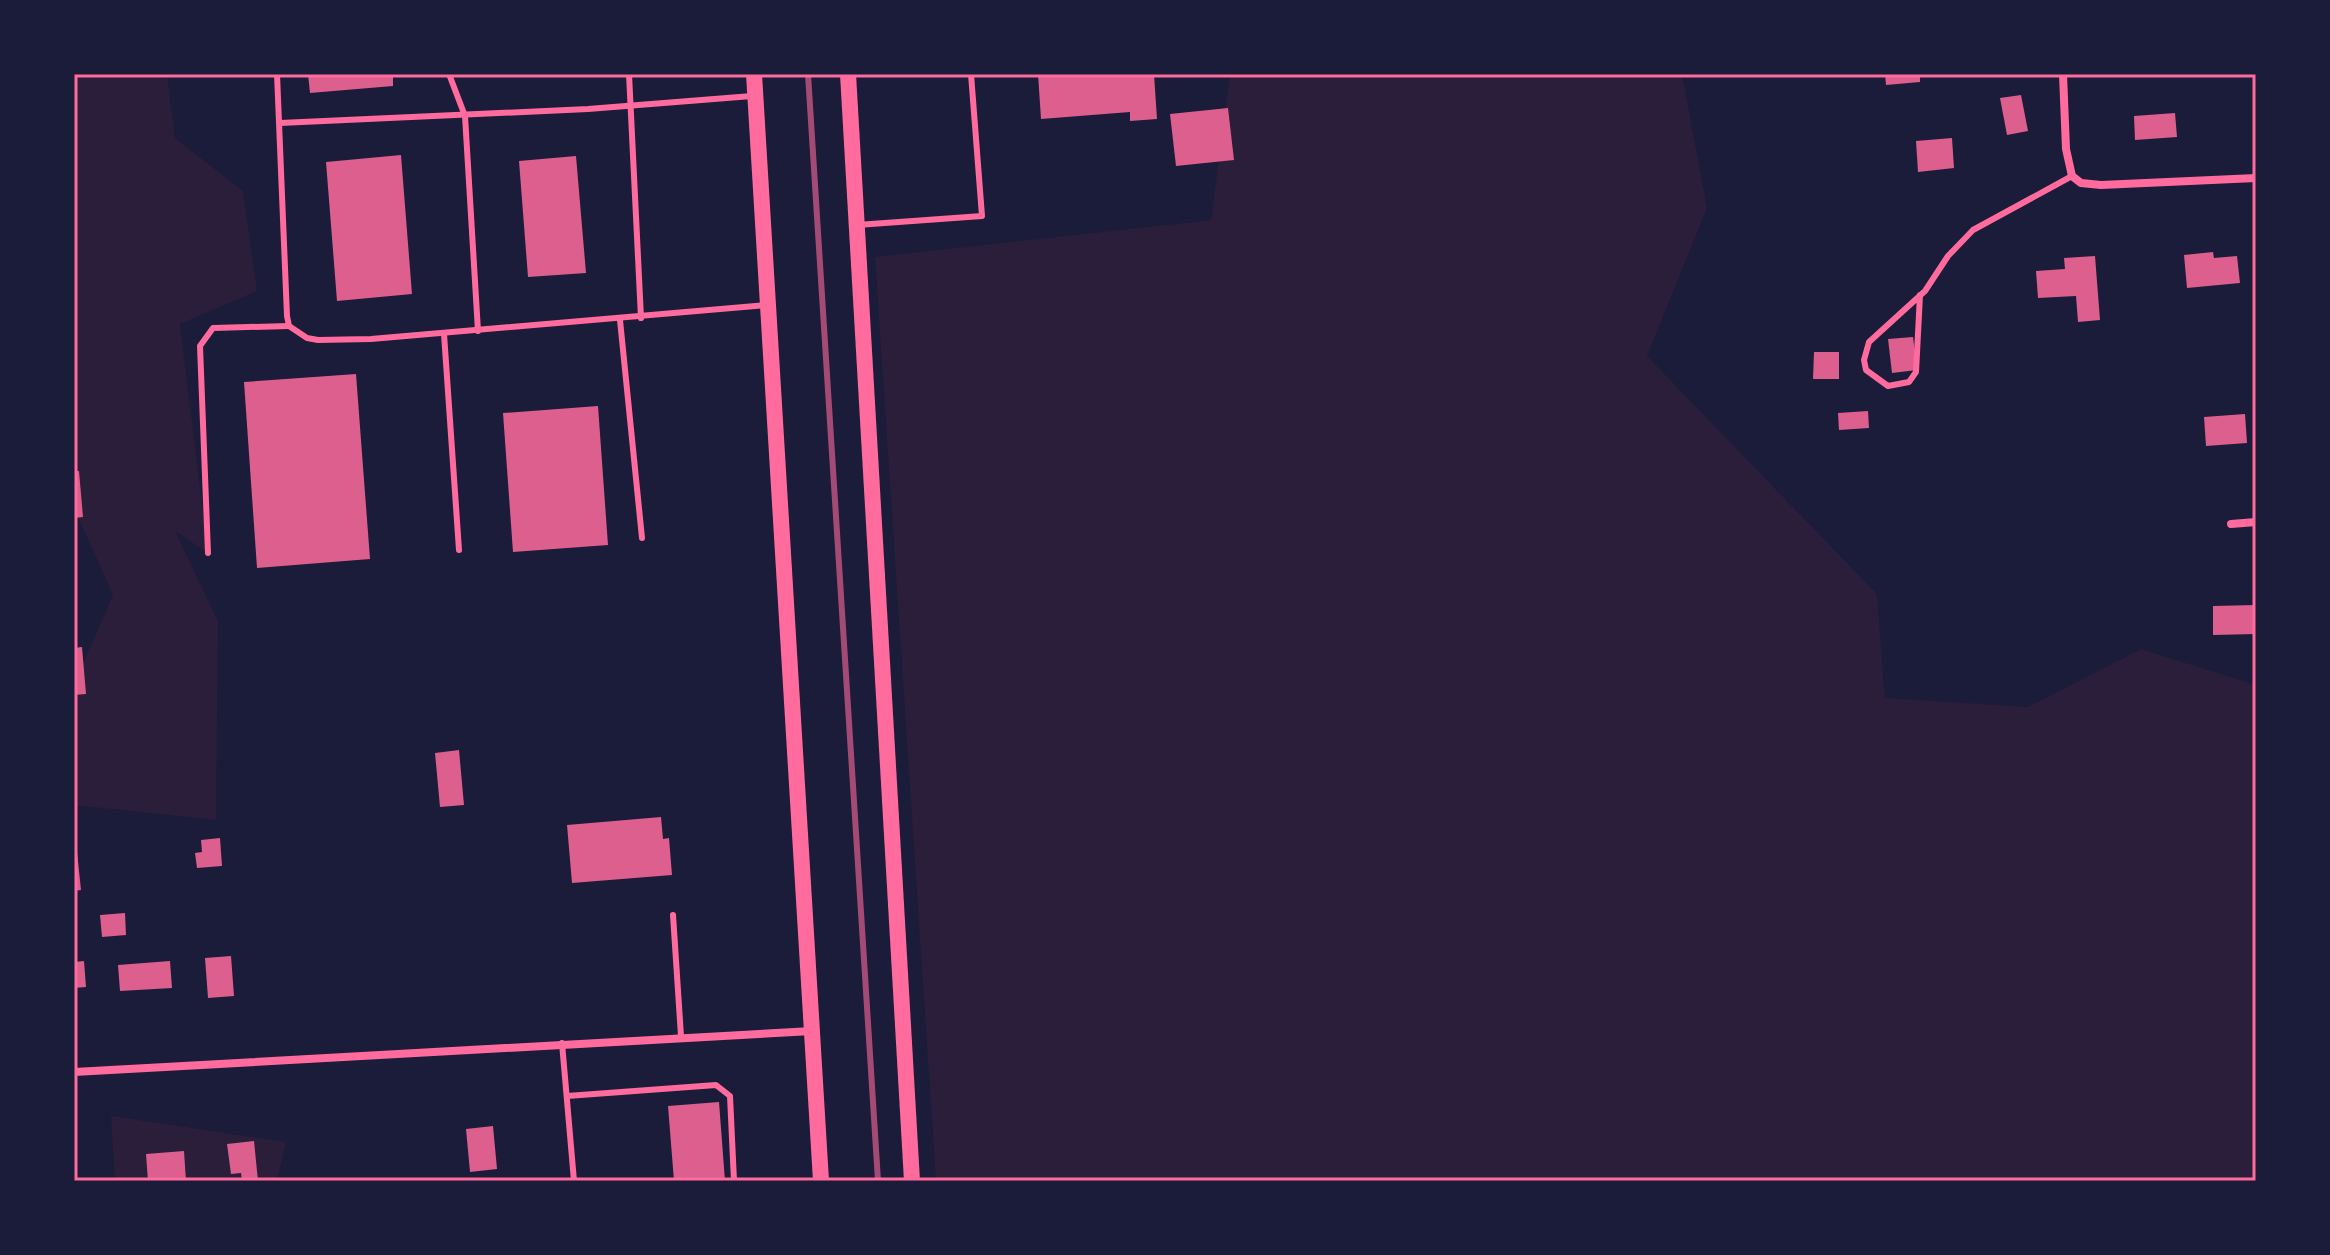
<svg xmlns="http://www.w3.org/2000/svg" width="2330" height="1255" font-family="Cabin,sans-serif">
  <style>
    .green { fill: #2a1e3b }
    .building { fill: #dd5f8e }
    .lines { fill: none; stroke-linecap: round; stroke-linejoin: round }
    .service { stroke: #ff6b9d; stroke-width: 6 }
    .minor { stroke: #ff6b9d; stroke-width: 8 }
    .secondary { stroke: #ff6b9d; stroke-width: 16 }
    .rail { stroke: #a44b75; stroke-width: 6 }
    .neatline { fill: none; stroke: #ff6b9d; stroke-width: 3 }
  </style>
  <rect width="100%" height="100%" fill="#1b1b3a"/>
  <!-- green -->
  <g class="green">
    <polygon points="74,74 167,74 175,138 243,191 257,291 180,324 208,553 175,531 218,621 216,820 74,805 74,684 113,595 74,508"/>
    <polygon points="1230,74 1682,74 1707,208 1647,356 1877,594 1885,698 2028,707 2141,649 2256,685 2256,1181 936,1181 875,257 1211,220"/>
    <polygon points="111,1116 286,1142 277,1181 115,1181"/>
  </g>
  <!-- building -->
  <g class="building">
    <polygon points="308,74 393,74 393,86 310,93"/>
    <polygon points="1038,74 1154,74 1157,119 1130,121 1130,112 1041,119"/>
    <polygon points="1885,74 1920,74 1920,82 1886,85"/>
    <polygon points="2021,95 2028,131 2007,135 2000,98"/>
    <polygon points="1228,108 1234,160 1176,166 1170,114"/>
    <polygon points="2175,113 2177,137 2135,140 2134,116"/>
    <polygon points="1952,138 1954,168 1918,172 1916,141"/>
    <polygon points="401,155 412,294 337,301 326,162"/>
    <polygon points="576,156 586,273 528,277 519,161"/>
    <polygon points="2213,252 2214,258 2237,256 2240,283 2187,288 2184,255"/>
    <polygon points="2095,256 2100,320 2078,322 2076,296 2038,298 2036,271 2065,269 2064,258"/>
    <polygon points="1913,337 1917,370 1892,373 1888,339"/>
    <polygon points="1814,352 1839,352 1839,379 1813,379"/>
    <polygon points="356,374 370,559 257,568 244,382"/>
    <polygon points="598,406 608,545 513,552 503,413"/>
    <polygon points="1868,411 1869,428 1839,430 1838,413"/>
    <polygon points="2245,414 2247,443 2206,446 2204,417"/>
    <polygon points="74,471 79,471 83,517 74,518"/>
    <polygon points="2256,605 2256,634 2213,635 2213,606"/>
    <polygon points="82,647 86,694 74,695 74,648"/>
    <polygon points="459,750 464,805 440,807 435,753"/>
    <polygon points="661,817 663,839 669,838 672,875 572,883 567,825"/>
    <polygon points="220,838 222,866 197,868 195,853 202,852 201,840"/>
    <polygon points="76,842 81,890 74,891 74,843"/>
    <polygon points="125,913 126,935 102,937 100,915"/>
    <polygon points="231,956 234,996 208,998 205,958"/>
    <polygon points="84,961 86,987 74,988 74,962"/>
    <polygon points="170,961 172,988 120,991 118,965"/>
    <polygon points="719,1102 725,1181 674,1181 668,1106"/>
    <polygon points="493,1126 497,1169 470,1172 466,1129"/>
    <polygon points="254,1141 258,1181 242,1181 241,1173 231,1174 227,1144"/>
    <polygon points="184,1151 186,1181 148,1181 146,1154"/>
  </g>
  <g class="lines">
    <!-- service -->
    <g class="service">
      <polyline points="277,74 287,316 289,326 307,338 318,340 371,339 768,305"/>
      <polyline points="449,74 465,116 478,331"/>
      <polyline points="629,74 641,318"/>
      <polyline points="280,123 588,109 752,96"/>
      <polyline points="857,225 982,216 971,74"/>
      <polyline points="1920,295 1916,372 1909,382 1888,386 1866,370 1864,360 1869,342 1925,291 1948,256 1973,230 2072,176"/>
      <polyline points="620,320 642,538"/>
      <polyline points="444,334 459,550"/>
      <polyline points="208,553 200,346 213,328 289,326"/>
      <polyline points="673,915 681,1036"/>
      <polyline points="562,1043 574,1181"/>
      <polyline points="567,1096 716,1085 730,1096 734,1181"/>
    </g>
    <!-- minor -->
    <g class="minor">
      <polyline points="2063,74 2066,149 2072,176 2081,183 2101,185 2256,178"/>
      <polyline points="2231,524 2256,522"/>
      <polyline points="74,1072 812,1031"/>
    </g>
    <!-- secondary -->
    <g class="secondary">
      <polyline points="754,74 821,1181"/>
      <polyline points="848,74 912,1181"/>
    </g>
    <!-- rail -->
    <polyline class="rail" points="808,74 878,1181"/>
  </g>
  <!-- border -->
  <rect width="2330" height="1255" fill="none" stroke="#1b1b3a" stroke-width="152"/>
  <rect x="76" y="76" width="2178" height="1103" class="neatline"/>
</svg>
